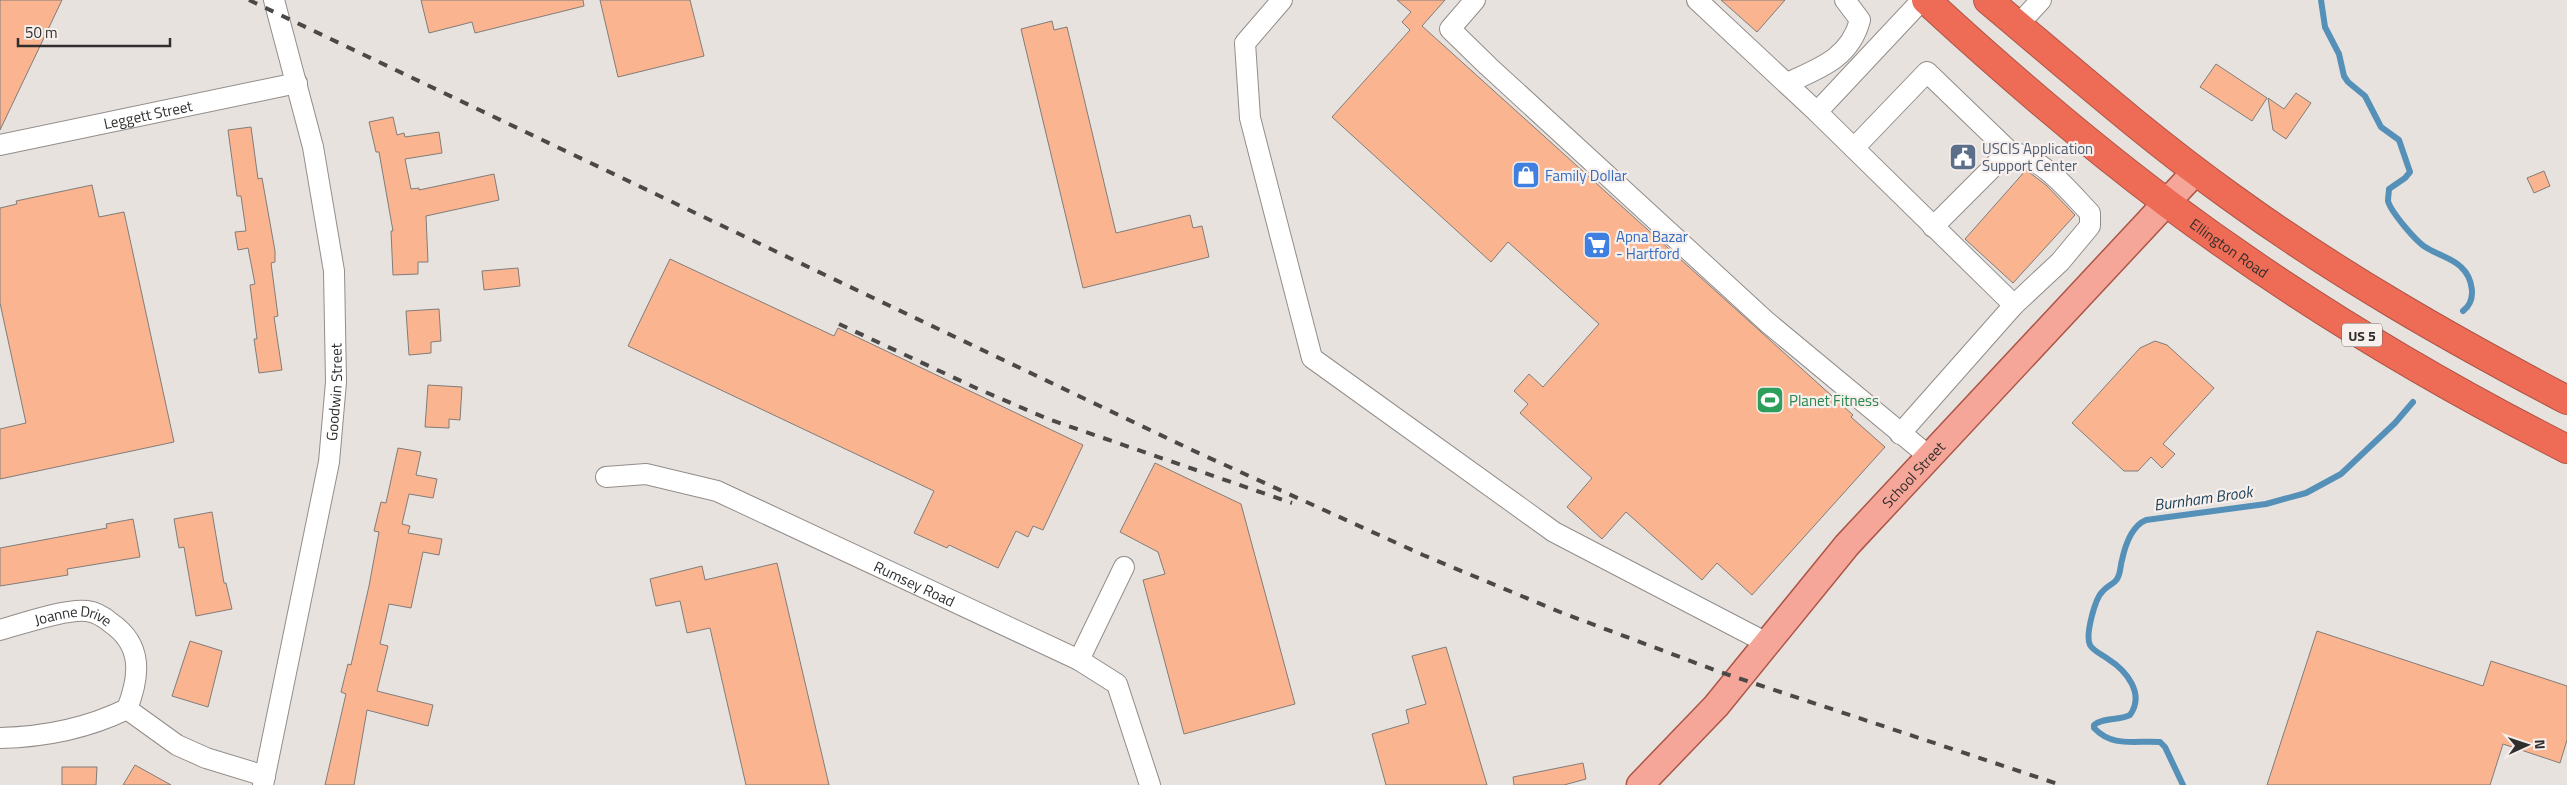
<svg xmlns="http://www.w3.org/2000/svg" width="2567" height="785" font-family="'Titillium Web',sans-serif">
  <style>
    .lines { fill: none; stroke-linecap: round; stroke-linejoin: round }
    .stream { stroke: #5590b8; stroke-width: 6 }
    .building { fill: #fab590; stroke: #817c79 }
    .minor-casing { stroke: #938d8a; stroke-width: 22 }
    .major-casing { stroke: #ac5647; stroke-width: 29 }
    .highway-casing { stroke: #ac5647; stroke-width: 30 }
    .minor { stroke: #fff; stroke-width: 20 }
    .major { stroke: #f5a699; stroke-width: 26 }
    .highway { stroke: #ee6b55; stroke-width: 28 }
    .rail { stroke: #4b4947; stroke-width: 4; stroke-dasharray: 9 9; stroke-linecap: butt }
    .labels { text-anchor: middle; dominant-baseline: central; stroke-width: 4.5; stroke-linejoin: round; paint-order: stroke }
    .shield { fill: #f6efec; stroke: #6c6966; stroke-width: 1 }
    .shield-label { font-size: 14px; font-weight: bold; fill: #312f2d }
    .street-label { font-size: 15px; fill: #312f2d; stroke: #f6efec }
    .service-label { font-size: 15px; fill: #4e5e75; stroke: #f6efec; text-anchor: start }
    .shop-label { font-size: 15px; fill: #366cbe; stroke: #f6efec; text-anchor: start }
    .leisure-label { font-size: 15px; fill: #27864d; stroke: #f6efec; text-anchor: start }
    .water-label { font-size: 16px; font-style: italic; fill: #1a3e56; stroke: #f6efec }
  </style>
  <rect width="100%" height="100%" fill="#e8e2df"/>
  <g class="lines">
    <!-- stream -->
    <g class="stream">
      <path d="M 2321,0 L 2325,27 L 2339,54 L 2344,76 L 2348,82 L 2365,96 L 2381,127 L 2399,140 L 2410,172 L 2405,178 L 2389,189 C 2389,192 2388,197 2388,201 C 2391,212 2417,243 2427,248 C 2438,255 2452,258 2461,267 C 2472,277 2478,300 2463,311"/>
      <path d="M 2183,785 L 2165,747 L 2160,742 C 2135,740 2113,748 2094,728 L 2094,725 C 2104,717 2118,721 2130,715 C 2145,694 2127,671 2108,659 C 2103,655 2093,651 2090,645 C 2085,635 2095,598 2103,591 C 2107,586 2114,584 2117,579 C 2121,573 2120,566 2122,560 C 2125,546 2132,526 2146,520 L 2266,504 L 2306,493 L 2341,474 L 2395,423 L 2413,402"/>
    </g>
  </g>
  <!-- building -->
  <g class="building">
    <polygon points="0,0 62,0 0,130"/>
    <polygon points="421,0 583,0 584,6 475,33 472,22 429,33"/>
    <polygon points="600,0 690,0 704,56 618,77"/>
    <polygon points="1397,0 1445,0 1422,26 1853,415 1851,417 1885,447 1752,595 1717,563 1702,580 1626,512 1602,539 1567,507 1592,478 1520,413 1528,404 1514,391 1529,374 1543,387 1599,324 1508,242 1491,262 1332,117 1410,30 1402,22 1411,12"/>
    <polygon points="1721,0 1785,0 1757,32"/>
    <polygon points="1052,21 1054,30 1067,27 1116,233 1190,215 1193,228 1202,226 1209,257 1083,288 1021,29"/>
    <polygon points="2216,64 2267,98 2252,121 2200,87"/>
    <polygon points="2296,93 2311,103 2286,139 2273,130 2268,98 2284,109"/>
    <polygon points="393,117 397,135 404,133 405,137 439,132 442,153 405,159 411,189 419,188 419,190 494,174 499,200 426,216 428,262 418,262 418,274 393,275 391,231 393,231 379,152 376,152 369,122"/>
    <polygon points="251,127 258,179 262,178 275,251 275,262 271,263 278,316 274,317 282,370 259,373 254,339 257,339 250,285 255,284 248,248 238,250 235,232 246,231 241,196 237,196 228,130"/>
    <polygon points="2026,170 2046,185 2075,215 2013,283 1965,239"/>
    <polygon points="2544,171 2550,186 2534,193 2527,178"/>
    <polygon points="92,185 99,217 124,212 174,442 0,479 0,429 26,423 0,303 0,208 17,204 16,201"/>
    <polygon points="670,259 834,336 838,328 1083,445 1043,530 1033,526 1028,537 1016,531 998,568 949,545 947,548 914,533 934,491 628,346"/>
    <polygon points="518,268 520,286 484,290 482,271"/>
    <polygon points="439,309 441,341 431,342 431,353 409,355 406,311"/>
    <polygon points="2155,341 2167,345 2214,388 2163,444 2175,454 2162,468 2151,457 2138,471 2124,471 2072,423 2140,348"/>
    <polygon points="428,385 462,387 460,420 449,419 449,428 425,427"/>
    <polygon points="398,448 421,452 416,475 437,479 433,498 409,494 402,524 410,526 408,533 442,539 439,555 423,552 411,608 389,604 380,644 388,646 377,691 433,705 428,726 367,710 354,785 325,785 346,694 341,692 348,664 351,665 369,586 379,532 374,531 381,502 386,503"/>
    <polygon points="1155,463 1241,504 1295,704 1184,734 1143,580 1165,574 1158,552 1120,532"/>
    <polygon points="212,512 224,583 226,583 232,609 196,616 184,547 179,548 174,519"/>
    <polygon points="133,519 140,557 67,569 68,575 0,586 0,548 107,528 106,524"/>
    <polygon points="777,563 829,785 746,785 710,628 687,633 680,601 656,606 650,579 702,566 705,580"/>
    <polygon points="2317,631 2483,686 2491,661 2567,686 2567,740 2560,763 2503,744 2490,785 2267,785"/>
    <polygon points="190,641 222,651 208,707 172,696"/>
    <polygon points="1446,647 1487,785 1386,785 1372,734 1409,723 1406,710 1426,704 1412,656"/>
    <polygon points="1583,763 1586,779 1564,785 1514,785 1513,777"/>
    <polygon points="135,765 171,785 123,785"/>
    <polygon points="62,767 97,767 96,785 62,785"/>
  </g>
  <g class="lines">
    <!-- minor casing -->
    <g class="minor-casing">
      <g id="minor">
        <polyline points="1282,0 1245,43 1250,118 1312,358 1554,532 1767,643"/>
        <polyline points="1475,0 1450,29 1488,66 1767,322 1931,458"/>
        <polyline points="1697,0 1817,112 1922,0"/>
        <polyline points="2018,25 2041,0"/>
        <path d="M 1787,83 C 1820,68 1850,58 1860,20 L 1845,0"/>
        <polyline points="1817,112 2014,305 1900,434"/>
        <path id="s1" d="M 0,145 L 297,83"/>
        <polyline points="1854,148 1927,72 2009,151 1933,227"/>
        <path d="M 2009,151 C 2044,159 2066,188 2090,213 L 2090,226 L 2060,262 L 2014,305"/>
        <path id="s2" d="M 606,477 L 646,474 L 717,491 L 1079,660 L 1117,684 L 1150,785"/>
        <path id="s3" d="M 0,630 C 21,624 67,608 87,611 C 96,612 104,617 111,623 C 143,645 140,676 127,709 C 88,728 43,737 0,738"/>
        <polyline points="1079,660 1124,567"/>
        <polyline points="127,709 177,745 206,758 265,776"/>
        <path id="s4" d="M 263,785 L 329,462 L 336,382 L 334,271 L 313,147 L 274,0"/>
      </g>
    </g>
    <!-- major casing -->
    <g class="major-casing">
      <g id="major">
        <path id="s5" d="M 1640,785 L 1716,706 L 1847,545 L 2196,171"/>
      </g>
    </g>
    <!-- highway casing -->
    <g class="highway-casing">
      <g id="highway">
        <path id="s6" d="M 1926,0 C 2003,71 2083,140 2167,203 C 2293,297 2427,378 2567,449"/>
        <path d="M 1988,0 C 2068,67 2146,136 2231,197 C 2337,274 2451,339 2567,400"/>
      </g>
    </g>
    <!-- minor -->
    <use href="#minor" class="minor"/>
    <!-- major -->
    <use href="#major" class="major"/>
    <!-- highway -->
    <use href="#highway" class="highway"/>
    <!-- rail -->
    <g class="rail">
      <polyline points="249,0 1192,450 1423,555 1560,612 1720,672 2061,785"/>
      <polyline points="839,324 976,388 1048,419 1292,503"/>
    </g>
  </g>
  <!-- icons -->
  <defs>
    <g id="civic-square" transform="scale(1.4375)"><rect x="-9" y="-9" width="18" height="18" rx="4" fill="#5c6f8a" stroke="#f6efec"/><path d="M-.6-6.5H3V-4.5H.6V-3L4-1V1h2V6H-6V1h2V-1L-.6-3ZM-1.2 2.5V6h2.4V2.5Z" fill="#fff"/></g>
    <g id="shop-square" transform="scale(1.4375)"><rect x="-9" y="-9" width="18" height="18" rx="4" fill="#3f7fe0" stroke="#f6efec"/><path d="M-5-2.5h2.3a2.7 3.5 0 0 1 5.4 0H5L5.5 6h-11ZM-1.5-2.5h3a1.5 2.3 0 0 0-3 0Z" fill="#fff"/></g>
    <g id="supermarket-square" transform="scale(1.4375)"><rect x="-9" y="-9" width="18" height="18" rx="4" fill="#3f7fe0" stroke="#f6efec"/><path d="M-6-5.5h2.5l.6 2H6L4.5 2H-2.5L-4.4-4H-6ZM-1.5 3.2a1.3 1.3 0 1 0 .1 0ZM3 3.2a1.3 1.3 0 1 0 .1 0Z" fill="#fff"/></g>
    <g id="stadium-square" transform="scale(1.4375)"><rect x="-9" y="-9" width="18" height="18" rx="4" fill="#2e9e5b" stroke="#f6efec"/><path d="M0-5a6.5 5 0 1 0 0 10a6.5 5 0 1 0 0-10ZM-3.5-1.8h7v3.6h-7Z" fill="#fff"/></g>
  </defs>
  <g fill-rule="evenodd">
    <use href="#civic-square" x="1963" y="157"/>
    <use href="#shop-square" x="1526" y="175"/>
    <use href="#supermarket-square" x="1597" y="245"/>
    <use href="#stadium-square" x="1770" y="400"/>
  </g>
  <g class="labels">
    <!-- shield labels -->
    <rect class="shield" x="2342" y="323.5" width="40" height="23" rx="4"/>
    <g class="shield-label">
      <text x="2362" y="335">US 5</text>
    </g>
    <!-- street labels -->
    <g class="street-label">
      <text stroke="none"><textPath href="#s1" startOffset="151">Leggett Street</textPath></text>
      <text stroke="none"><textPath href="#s6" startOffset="392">Ellington Road</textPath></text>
      <text stroke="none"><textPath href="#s4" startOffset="400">Goodwin Street</textPath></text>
      <text stroke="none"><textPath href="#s5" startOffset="414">School Street</textPath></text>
      <text stroke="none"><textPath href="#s2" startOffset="331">Rumsey Road</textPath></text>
      <text stroke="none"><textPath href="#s3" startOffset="76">Joanne Drive</textPath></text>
    </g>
    <!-- service labels -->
    <g class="service-label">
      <text x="1982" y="148">USCIS Application<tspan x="1982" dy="17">Support Center</tspan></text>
    </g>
    <!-- shop labels -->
    <g class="shop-label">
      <text x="1545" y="175">Family Dollar</text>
      <text x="1616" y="236">Apna Bazar<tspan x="1616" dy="17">- Hartford</tspan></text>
    </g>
    <!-- leisure labels -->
    <g class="leisure-label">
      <text x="1789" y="400">Planet Fitness</text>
    </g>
    <!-- water labels -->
    <g class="water-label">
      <text transform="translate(2203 498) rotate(-8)">Burnham Brook</text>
    </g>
  </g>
  <!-- north arrow -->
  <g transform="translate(2527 745) rotate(87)" stroke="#f6efec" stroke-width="4" paint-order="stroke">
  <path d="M0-4L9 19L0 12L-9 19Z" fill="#312f2d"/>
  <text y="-8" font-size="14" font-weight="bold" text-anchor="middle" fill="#312f2d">N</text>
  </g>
  <!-- scale -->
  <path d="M18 38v8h152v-8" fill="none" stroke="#312f2d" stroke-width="2.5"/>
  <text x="25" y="38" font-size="15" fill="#312f2d" stroke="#f6efec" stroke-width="4" paint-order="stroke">50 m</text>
</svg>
